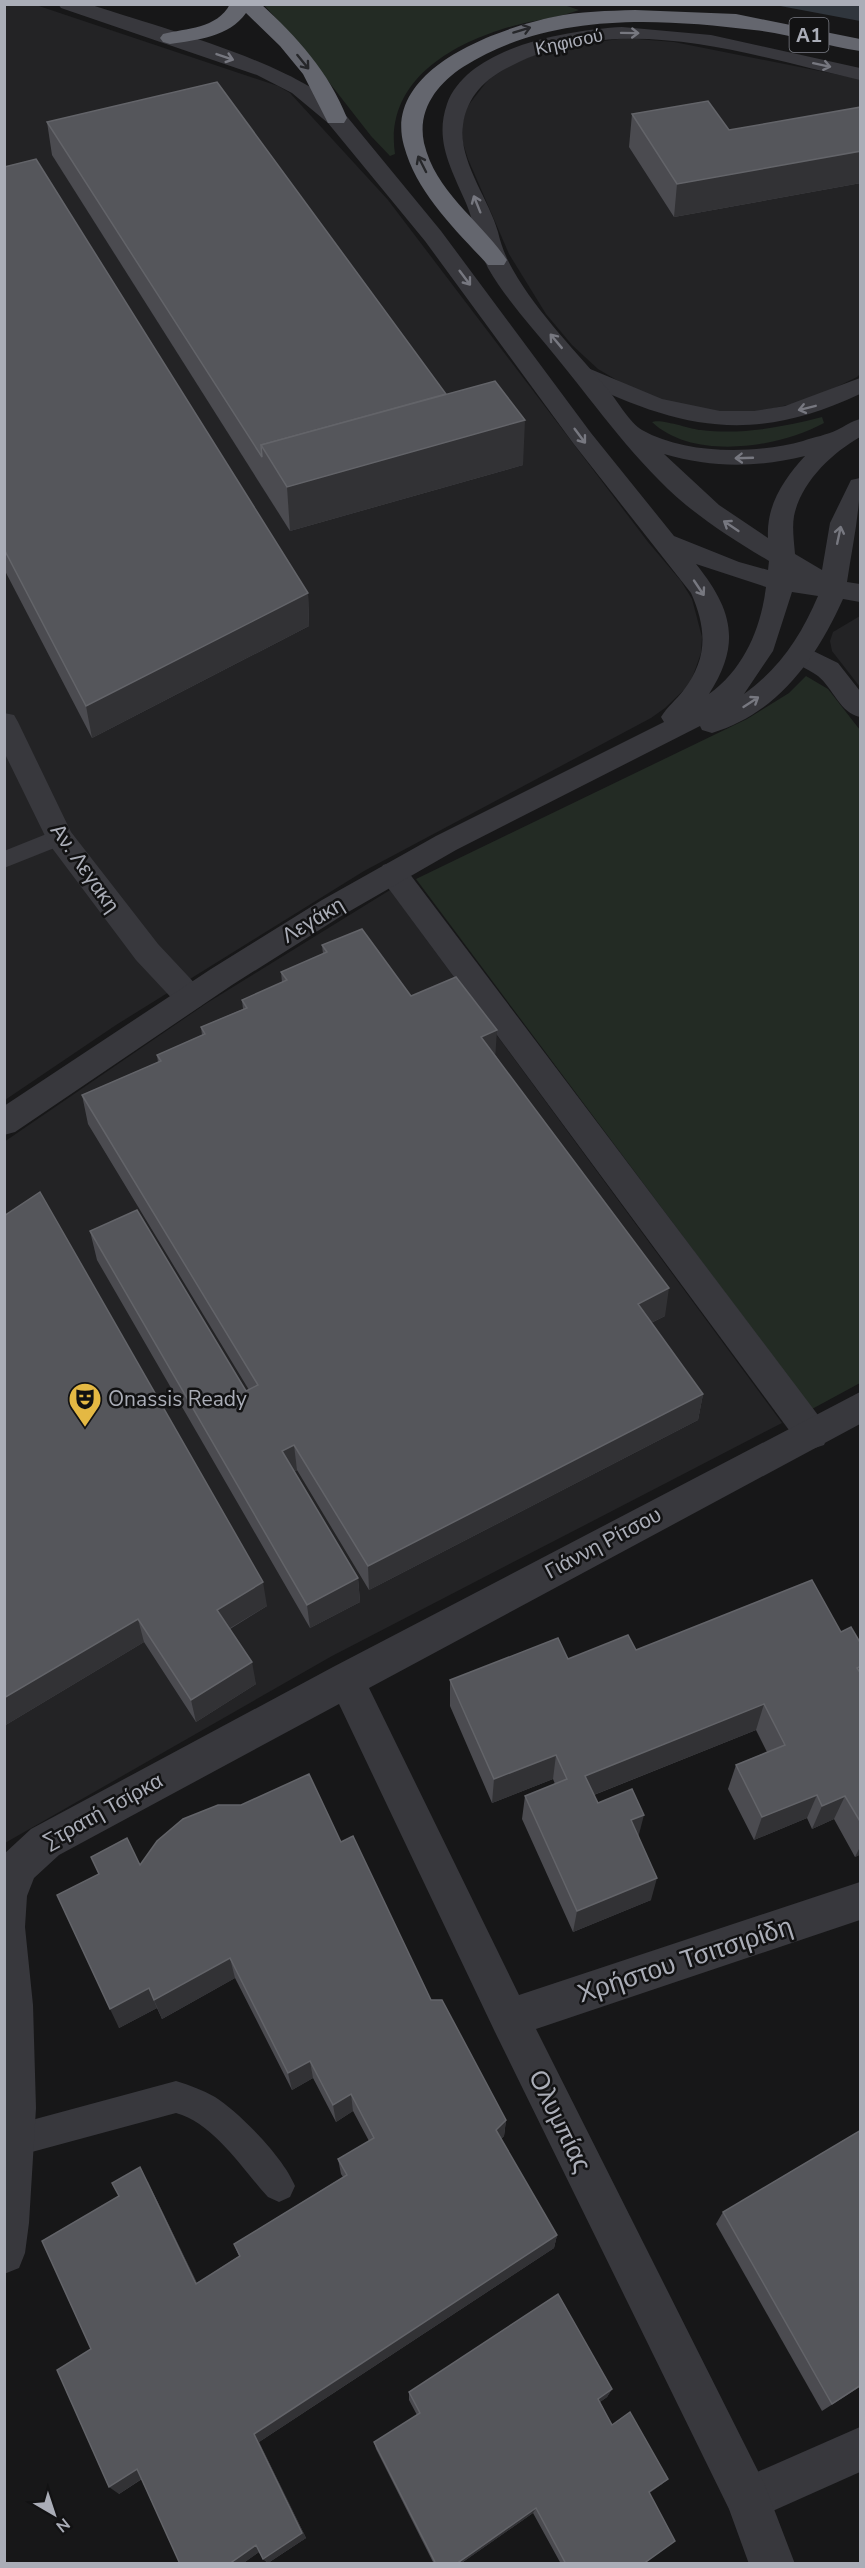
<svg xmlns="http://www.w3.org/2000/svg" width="865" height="2568" font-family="'Nunito Sans',sans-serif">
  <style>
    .built { fill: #232325 }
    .green { fill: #232b24 }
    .water { fill: #30363d }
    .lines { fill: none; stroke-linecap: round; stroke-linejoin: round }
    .service { fill: #38383d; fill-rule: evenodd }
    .pedestrian { fill: #38383d; fill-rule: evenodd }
    .minor { fill: #38383d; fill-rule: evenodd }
    .tertiary { fill: #38383d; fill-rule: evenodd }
    .motorway { fill: #64666e; fill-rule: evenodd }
    .wall { fill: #4b4b50 }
    .shaded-wall { fill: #323235 }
    .building { fill: #55565b; stroke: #636469; stroke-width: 1.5 }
    .oneway { stroke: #26272a }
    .oneway2 { stroke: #777880 }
    .labels { text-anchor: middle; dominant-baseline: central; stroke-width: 5; stroke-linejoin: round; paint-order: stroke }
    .far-street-label { font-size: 18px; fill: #aaadb7; stroke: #121213 }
    .shield { fill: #121213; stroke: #7c7e86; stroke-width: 1.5 }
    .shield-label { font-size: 20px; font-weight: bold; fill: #aaadb7 }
    .street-label { font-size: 21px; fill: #aaadb7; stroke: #121213 }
    .poi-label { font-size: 21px; fill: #aaadb7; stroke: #121213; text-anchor: start }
    .near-street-label { font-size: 26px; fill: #aaadb7; stroke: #121213 }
  </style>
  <rect width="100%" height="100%" fill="#171718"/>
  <!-- built -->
  <g class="built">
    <polygon points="33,4 278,86 290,93 388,200 648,542 681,581 692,599 702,637 701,653 690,684 665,708 651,718 364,871 116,1025 5,1100 4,5"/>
    <polygon points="625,38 674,42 860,79 860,374 857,377 810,400 761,411 718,412 662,401 630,388 598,369 572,345 546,314 509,254 468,159 463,143 462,124 467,107 488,80 513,63 551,49"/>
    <polygon points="860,616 860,687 832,651 830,641 833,632"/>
    <polygon points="390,890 782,1423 332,1656 5,1843 4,1142 207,1003"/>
  </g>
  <!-- green -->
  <g class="green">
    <path d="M 561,4 L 579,10 C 558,18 534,20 513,26 C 452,43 384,81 395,154 L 390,156 L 371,136 L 300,45 L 264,5 Z"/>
    <path d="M 822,417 L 824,423 C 779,448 693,461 652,422 C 660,418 690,429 701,430 C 742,435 783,427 822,417 Z"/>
    <polygon points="806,676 828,689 860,730 860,1383 812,1409 416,879 747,719 789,693"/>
  </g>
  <!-- water -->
  <polygon class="water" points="775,5 860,5 860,21"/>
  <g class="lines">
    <!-- service -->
    <g class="service">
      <polygon points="59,829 67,831 70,837 67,843 4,868 4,851"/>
      <path d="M 176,2081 C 190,2085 202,2090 215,2097 C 240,2113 284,2158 295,2186 L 290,2197 L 279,2202 L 268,2197 C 242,2169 215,2124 176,2113 L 17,2156 L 4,2148 L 6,2129 L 17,2124 Z"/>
    </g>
    <!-- pedestrian -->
    <g class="pedestrian">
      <path d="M 801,645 L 838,663 L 860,691 L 860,717 C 840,713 833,688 818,676 C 807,668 795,665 788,654 L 792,648 Z"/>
      <polygon points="393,862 403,865 824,1423 829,1434 824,1445 812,1449 800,1445 383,881 379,873 383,865"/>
      <polygon points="860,2427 860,2472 748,2522 732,2515 725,2499 732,2483"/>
    </g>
    <!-- minor -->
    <g class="minor">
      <path d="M 58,4 L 89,4 C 151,25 312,67 347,118 L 344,123 L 328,123 L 292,93 L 257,75 L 61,8 Z"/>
      <path d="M 583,366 L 662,399 L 720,411 L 754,411 L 785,406 L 860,378 L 860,394 C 751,445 680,429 575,378 L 571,373 L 575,368 Z"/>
      <polygon points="4,713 14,715 18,722 71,832 158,944 201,990 205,998 201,1006 190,1010 179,1006 136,960 49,844 4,752"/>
      <polygon points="860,1392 860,1424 369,1688 519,1995 860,1882 860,1920 536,2029 764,2483 795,2564 749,2564 729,2509 495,2032 339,1704 59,1855 34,1878 27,1896 25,1927 33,2005 36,2108 29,2223 25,2253 19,2268 4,2274 4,1854 31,1829 333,1667"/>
    </g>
    <!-- tertiary -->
    <path class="tertiary" d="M 622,27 L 711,35 L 860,68 L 860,80 C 749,55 622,10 513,65 C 487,77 467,95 463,125 C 458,161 489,199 498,232 C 501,245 506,258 513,270 C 538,314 577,352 609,391 C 618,402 630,423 642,430 C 686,455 756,454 803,441 C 814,437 827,435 837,430 C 845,426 852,421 860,419 L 860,437 C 832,453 801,482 794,516 C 792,528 794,541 795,554 L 822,570 L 830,523 L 851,480 L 860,478 C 860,513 852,548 847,582 L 860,584 L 860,602 L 843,599 C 816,659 778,713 712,733 L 702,730 L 700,726 L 456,850 L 343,915 L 232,985 L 15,1132 L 4,1135 L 4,1106 L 211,969 L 322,900 L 436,836 L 664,722 L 661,717 C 667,707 676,700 683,691 C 708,659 707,629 691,593 L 573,443 L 425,241 L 328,123 L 325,118 L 328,113 L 344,113 L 441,231 L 591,433 L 674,536 L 739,562 L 768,570 L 769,561 C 740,544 712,526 686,505 C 636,463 598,408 557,358 C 534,329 507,301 488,268 C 477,247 475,224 466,203 C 452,170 434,141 447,104 C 468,46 569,30 622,27 ZM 664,454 C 712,468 756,468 805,456 C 784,479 766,505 768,538 L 719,505 ZM 696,564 L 766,587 C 761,628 744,669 709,694 C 742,643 732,609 696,564 ZM 792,592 L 818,596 C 801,636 780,668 744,694 L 773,651 Z"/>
    <!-- motorway -->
    <g class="motorway">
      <path d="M 230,4 L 261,4 C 297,37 329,72 347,118 L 344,123 L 328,123 L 303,74 L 280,46 L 246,13 C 229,37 197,40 170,44 L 163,42 L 160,38 L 163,34 C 186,28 217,29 230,4 Z"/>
      <path d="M 635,10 L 736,14 L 860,39 L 860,51 C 825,46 790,34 754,30 C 656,18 549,12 463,67 C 437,84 417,110 424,143 C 436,193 480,220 507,260 L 504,265 L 488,265 C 456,230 417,194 404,146 C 382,69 497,29 553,17 C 580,11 608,11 635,10 Z"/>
    </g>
  </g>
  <!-- wall -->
  <g class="wall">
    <polygon points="861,107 861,183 674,217 629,147 632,114 729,130"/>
    <polygon points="47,122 446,394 523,465 290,531 52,155"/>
    <polygon points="4,167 308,593 309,626 92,738 4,569"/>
    <polygon points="322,945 411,996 496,1056 665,1316 651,1323 703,1394 698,1420 369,1590 297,1470 294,1472 358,1578 360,1602 310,1628 97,1260 90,1231 246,1391 249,1390 88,1124 82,1095 158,1062 157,1055 202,1035 201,1027 243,1009 242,1000 282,982 281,972 323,954"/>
    <polygon points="4,1216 267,1606 230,1629 256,1684 196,1722 144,1642 4,1726"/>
    <polygon points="841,1632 861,1644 861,1854 855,1857 834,1819 812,1829 807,1818 754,1840 728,1789 736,1765 767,1752 756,1730 594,1795 598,1803 639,1838 651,1900 573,1932 522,1819 525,1796 555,1784 553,1779 492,1803 450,1706 450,1680 568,1659 636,1650"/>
    <polygon points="341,1842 431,2000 506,2120 504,2136 501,2139 557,2235 554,2248 259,2442 306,2538 268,2563 263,2559 259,2552 242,2564 180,2564 142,2479 119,2494 91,2349 148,2182 197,2283 239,2256 234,2244 343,2177 341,2174 338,2159 369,2141 353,2111 336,2122 313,2078 292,2090 235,1978 162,2019 157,2008 119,2028 99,1874 91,1857 140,1865"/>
    <polygon points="861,2130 861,2386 822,2411 716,2224 723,2212"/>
    <polygon points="612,2389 607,2397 600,2402 612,2425 668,2479 662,2484 649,2493 643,2564 561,2564 533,2513 460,2564 434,2564 376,2449 374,2442 417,2415 409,2400 409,2392"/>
  </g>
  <!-- shaded-wall -->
  <g class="shaded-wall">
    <polygon points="861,151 861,183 674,217 677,184"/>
    <polygon points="525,420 523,465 290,531 287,487"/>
    <polygon points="308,593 309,626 92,738 86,706"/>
    <polygon points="497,1030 495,1060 481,1037"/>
    <polygon points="669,1288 665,1316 634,1331 638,1304"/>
    <polygon points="703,1394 698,1420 369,1590 368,1566"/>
    <polygon points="294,1445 297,1470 285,1477 282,1451"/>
    <polygon points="358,1578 360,1602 310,1628 307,1605"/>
    <polygon points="263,1582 267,1606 222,1633 217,1610"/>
    <polygon points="138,1619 144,1642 4,1726 4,1698"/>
    <polygon points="252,1662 256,1684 196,1722 191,1700"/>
    <polygon points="764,1704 756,1730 581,1800 585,1776"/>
    <polygon points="556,1755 553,1779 492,1803 494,1779"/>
    <polygon points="817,1795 807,1818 754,1840 762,1817"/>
    <polygon points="845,1796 834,1819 812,1829 822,1806"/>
    <polygon points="644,1815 638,1838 631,1820"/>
    <polygon points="861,1845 861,1854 855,1857"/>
    <polygon points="657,1878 651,1900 573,1932 577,1911"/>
    <polygon points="230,1958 235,1978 162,2019 154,2000"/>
    <polygon points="149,1988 157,2008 119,2028 110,2009"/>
    <polygon points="310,2061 313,2078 292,2090 288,2073"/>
    <polygon points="351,2094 353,2111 336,2122 333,2105"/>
    <polygon points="506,2120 504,2136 494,2146 496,2130"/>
    <polygon points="140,2167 148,2182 203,2296 196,2284"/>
    <polygon points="557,2235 554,2248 259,2442 306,2538 268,2563 263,2559 254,2434"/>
    <polygon points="612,2389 607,2397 593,2407 598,2399"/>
    <polygon points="137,2469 146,2476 119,2494 109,2487"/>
    <polygon points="668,2479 662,2484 643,2498 649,2492"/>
    <polygon points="536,2508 533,2513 460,2564 456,2564"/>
    <polygon points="256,2545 262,2550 242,2564 229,2564"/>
  </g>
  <!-- building -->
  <g class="building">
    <polygon points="217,82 446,394 261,445 262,457 47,122"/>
    <polygon points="708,101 729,130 861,107 861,151 677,184 632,114"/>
    <polygon points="36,159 308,593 86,706 4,549 4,167"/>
    <polygon points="495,381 525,420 287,487 261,445"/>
    <polygon points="362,929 411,996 456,977 497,1030 481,1037 669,1288 638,1304 703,1394 368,1566 294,1445 282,1451 358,1578 307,1605 90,1231 137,1210 246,1391 258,1385 82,1095 161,1061 157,1055 205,1034 201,1027 247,1008 242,1000 287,980 281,972 327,952 322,945"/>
    <polygon points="40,1192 263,1582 217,1610 252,1662 191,1700 138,1619 4,1698 4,1216"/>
    <polygon points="812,1580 841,1632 851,1627 861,1644 861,1666 857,1668 861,1674 861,1823 845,1796 822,1806 817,1795 762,1817 736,1765 785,1745 764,1704 585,1776 598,1803 632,1789 644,1815 631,1820 657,1878 577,1911 525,1796 567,1779 556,1755 494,1779 450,1680 558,1638 568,1659 628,1635 636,1650"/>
    <polygon points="309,1774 341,1842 353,1836 431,2000 442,2000 506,2120 496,2130 557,2235 254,2434 302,2533 263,2559 256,2545 229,2564 180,2564 137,2469 109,2487 57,2370 91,2349 42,2241 119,2196 112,2183 140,2167 196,2284 240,2256 234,2244 347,2175 338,2159 374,2138 351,2094 333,2105 310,2061 288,2073 230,1958 154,2000 149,1988 110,2009 57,1895 99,1874 91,1857 127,1838 140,1865 157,1841 183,1819 218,1805 241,1805"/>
    <polygon points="861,2130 861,2385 832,2404 723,2212"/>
    <polygon points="558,2294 612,2389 598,2399 612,2425 630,2412 668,2479 649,2492 675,2541 643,2564 566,2564 536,2508 456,2564 436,2564 374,2442 420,2413 409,2392"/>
  </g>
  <!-- one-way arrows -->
  <defs><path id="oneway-shaft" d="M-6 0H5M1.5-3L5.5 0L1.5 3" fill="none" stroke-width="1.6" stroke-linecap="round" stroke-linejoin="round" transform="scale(1.5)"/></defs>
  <g class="oneway">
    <use href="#oneway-shaft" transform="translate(522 30) rotate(-17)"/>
    <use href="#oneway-shaft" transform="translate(303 62) rotate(51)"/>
    <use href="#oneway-shaft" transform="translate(422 164) rotate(-117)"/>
  </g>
  <g class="oneway2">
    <use href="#oneway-shaft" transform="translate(630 33) rotate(1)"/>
    <use href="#oneway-shaft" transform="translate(225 57) rotate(19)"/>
    <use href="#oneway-shaft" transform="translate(822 65) rotate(12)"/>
    <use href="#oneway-shaft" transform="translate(477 204) rotate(-112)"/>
    <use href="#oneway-shaft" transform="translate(465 278) rotate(53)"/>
    <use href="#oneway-shaft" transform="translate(556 341) rotate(-130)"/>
    <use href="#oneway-shaft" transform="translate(807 408) rotate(166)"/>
    <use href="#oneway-shaft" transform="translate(580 436) rotate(53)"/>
    <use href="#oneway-shaft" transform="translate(744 458) rotate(178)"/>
    <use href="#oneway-shaft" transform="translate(731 526) rotate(-146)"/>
    <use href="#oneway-shaft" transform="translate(839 535) rotate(-78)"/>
    <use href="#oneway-shaft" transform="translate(699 588) rotate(56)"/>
    <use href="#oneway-shaft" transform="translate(751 702) rotate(-33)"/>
  </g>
  <!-- icons -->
  <defs>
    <g id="theatre-pin" transform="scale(1.725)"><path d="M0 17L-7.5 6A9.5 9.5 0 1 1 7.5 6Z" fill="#e4b843" stroke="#121213"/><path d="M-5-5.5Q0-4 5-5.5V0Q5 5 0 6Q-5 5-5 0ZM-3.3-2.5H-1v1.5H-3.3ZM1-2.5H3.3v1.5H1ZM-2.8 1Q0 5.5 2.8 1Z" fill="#111"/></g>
  </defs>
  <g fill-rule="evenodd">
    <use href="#theatre-pin" x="85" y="1399"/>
  </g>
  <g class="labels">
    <!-- far-street labels -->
    <g class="far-street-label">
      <text transform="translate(569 42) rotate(-12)">Κηφισού</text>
    </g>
    <!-- shield labels -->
    <rect class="shield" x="789.5" y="18" width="39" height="34" rx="4.5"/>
    <g class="shield-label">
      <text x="809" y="35">Α1</text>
    </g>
    <!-- street labels -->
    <g class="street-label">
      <text transform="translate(85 868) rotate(55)">Αν. Λεγακη</text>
      <text transform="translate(313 920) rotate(-31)">Λεγάκη</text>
      <text transform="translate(603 1543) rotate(-28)">Γιάννη Ρίτσου</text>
      <text transform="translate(103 1811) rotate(-29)">Στρατή Τσίρκα</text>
    </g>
    <!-- poi labels -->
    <g class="poi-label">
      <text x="108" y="1399">Onassis Ready</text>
    </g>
    <!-- near-street labels -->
    <g class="near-street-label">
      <text transform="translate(685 1960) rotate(-18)">Χρήστου Τσιτσιρίδη</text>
      <text transform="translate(560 2121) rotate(64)">Ολυμπίας</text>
    </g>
  </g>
  <!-- border -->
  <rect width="865" height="2568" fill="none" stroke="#aaadb7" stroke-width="12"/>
  <!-- north arrow -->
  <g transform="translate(54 2514) rotate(141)" stroke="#121213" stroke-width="4.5" paint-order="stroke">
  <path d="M0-4.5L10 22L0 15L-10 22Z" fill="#aaadb7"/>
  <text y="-9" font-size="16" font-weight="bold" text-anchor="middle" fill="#aaadb7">N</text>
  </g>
</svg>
